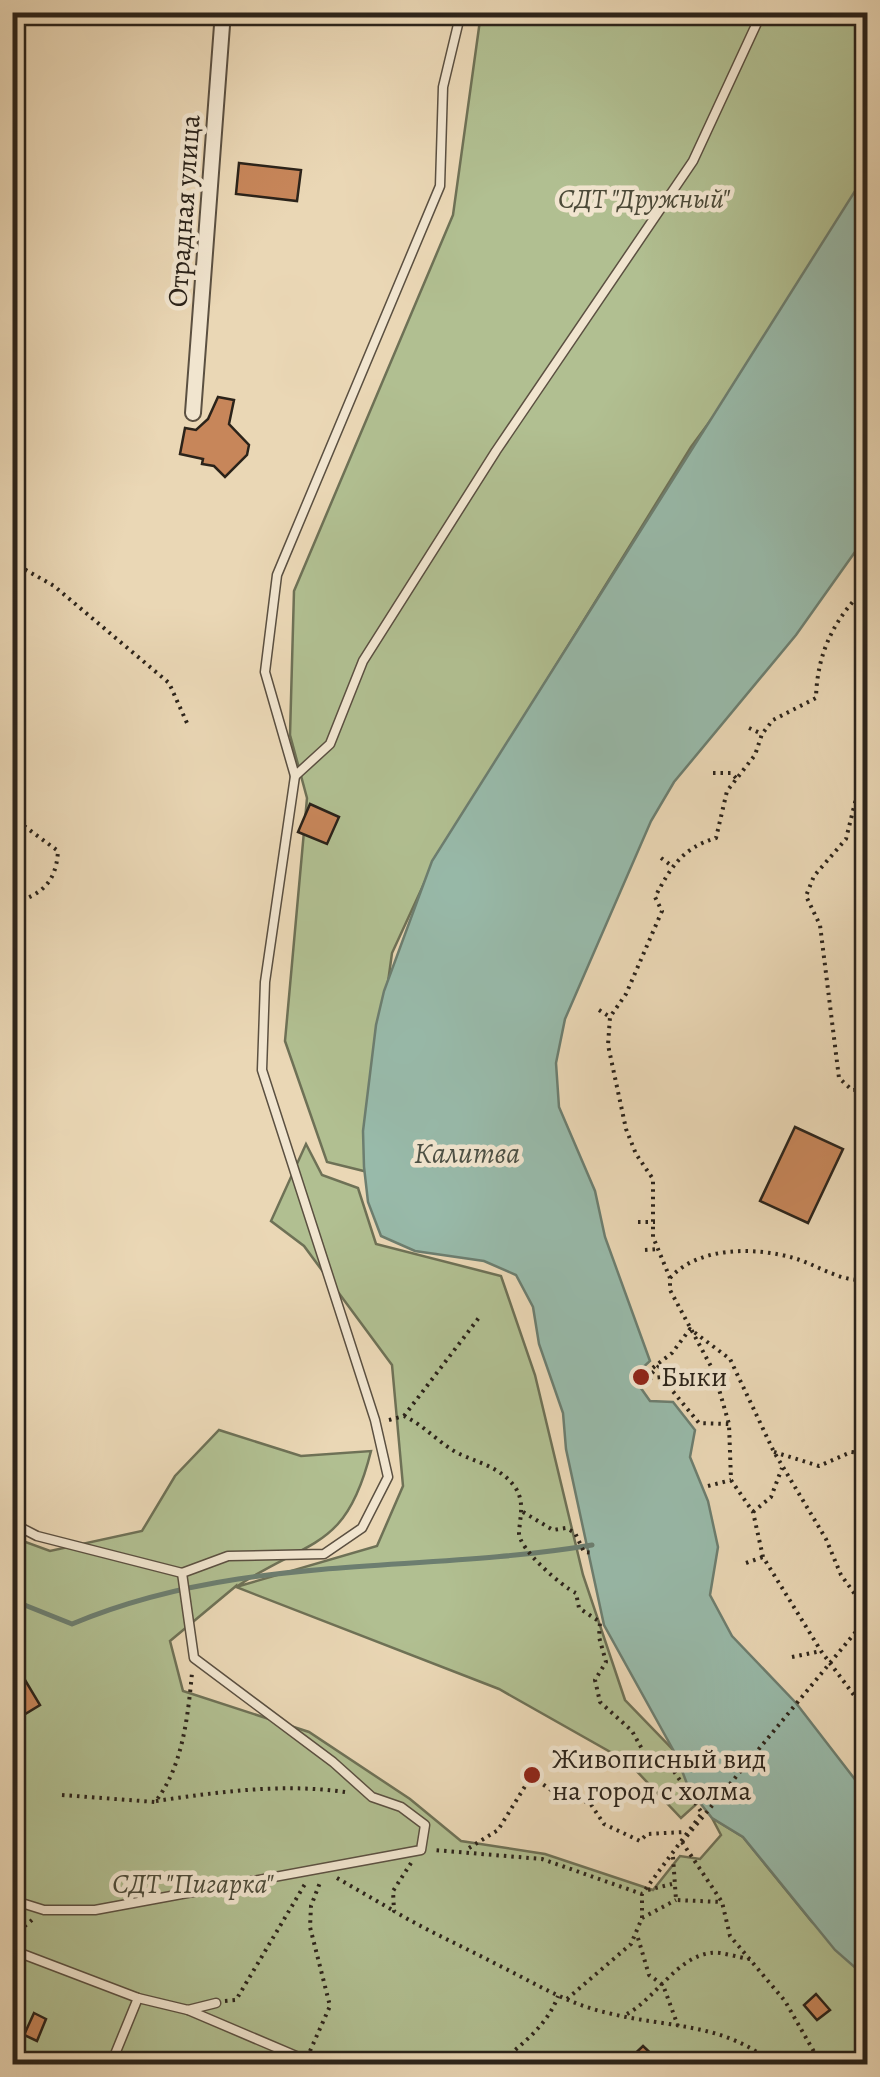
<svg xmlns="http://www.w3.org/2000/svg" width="880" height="2077" font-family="Alegreya,serif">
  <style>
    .green { fill: #b1bf91; stroke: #6e7156; stroke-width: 2.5 }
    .water { fill: #98baaa; stroke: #6c7e70; stroke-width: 2.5 }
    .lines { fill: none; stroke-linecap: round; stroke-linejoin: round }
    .stream { stroke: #6c7e70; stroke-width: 5 }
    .building { fill: #c7865a; stroke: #2b231a; stroke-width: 2.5 }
    .service-casing { stroke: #5b5041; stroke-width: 11 }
    .minor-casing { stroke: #5b5041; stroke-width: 18 }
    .path { stroke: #2b231a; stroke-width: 4; stroke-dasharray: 2.5 5; stroke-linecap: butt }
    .service { stroke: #f1e5cf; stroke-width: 8 }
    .minor { stroke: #f1e5cf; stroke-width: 14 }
    .path-bridge { stroke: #2b231a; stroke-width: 4; stroke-dasharray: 2.5 5; stroke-linecap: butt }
    .poi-dot { fill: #8f2418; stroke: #f1e5cf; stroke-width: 4 }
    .labels { text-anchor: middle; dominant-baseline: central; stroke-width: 9; stroke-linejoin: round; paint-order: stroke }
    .park-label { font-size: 28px; font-style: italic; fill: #4c4a38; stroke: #f1e5cf }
    .street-label { font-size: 28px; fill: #2b231a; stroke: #f1e5cf }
    .poi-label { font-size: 28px; fill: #2b231a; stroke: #f1e5cf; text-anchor: start }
    .water-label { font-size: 30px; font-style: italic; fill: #4c5045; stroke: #f1e5cf }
  </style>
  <rect width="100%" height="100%" fill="#ead7b5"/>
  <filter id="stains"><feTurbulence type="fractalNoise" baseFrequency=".002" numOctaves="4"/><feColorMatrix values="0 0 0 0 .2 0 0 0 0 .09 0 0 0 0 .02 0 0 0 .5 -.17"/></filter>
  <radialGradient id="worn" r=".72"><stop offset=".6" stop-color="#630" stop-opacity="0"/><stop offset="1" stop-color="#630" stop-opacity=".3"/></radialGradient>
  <!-- green -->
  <g class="green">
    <polygon points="481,13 867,13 867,208 691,447 433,864 392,953 370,1112 376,1174 327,1162 285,1041 307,798 290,735 294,591 453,215"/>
    <path d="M 306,1144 L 322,1175 L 358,1188 L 376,1244 L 501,1276 L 535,1375 L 583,1575 L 625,1700 L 712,1790 L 681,1818 L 628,1762 L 499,1689 L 236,1587 L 236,1586 L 170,1641 L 183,1691 L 309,1732 L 410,1799 L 461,1841 L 545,1854 L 653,1890 L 680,1856 L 700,1859 L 721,1835 L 712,1818 L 743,1837 L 812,1922 L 867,1971 L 867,2064 L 13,2064 L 12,1537 L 50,1551 L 142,1531 L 175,1476 L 219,1430 L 301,1456 L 371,1451 C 346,1552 309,1538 236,1587 L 377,1546 L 403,1486 L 392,1365 L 304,1246 L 271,1221 Z"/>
  </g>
  <!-- water -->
  <polygon class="water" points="867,172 867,535 796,635 674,782 651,821 565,1019 556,1063 559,1107 595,1191 605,1237 650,1361 638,1372 638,1384 650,1401 673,1402 695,1430 690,1457 708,1501 718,1547 710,1595 732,1636 796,1703 867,1795 867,1978 835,1950 743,1837 712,1818 689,1789 676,1755 604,1625 566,1449 563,1413 539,1344 533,1307 516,1275 484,1261 415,1251 381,1236 368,1202 364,1167 363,1131 376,1025 384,991 432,861"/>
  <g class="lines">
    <!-- stream -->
    <path class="stream" d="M 12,1600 L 72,1624 C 245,1552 413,1575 592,1545"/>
  </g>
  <!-- building -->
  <g class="building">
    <polygon points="239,163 301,170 297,201 236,194"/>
    <polygon points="218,397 234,400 229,424 249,445 247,455 225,477 214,466 202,464 203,459 180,454 185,428 196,430 208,419"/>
    <polygon points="310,804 339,817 327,844 298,832"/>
    <polygon points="795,1127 843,1149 808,1223 760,1201"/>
    <polygon points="22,1675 40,1705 12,1722 12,1681"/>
    <polygon points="816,1994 830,2010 817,2020 804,2005"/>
    <polygon points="34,2013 46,2019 37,2041 24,2035"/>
    <polygon points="643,2046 662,2064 624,2064"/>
  </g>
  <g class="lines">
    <!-- service casing -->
    <g class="service-casing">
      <g id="service">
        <polyline points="295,776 330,744 363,661 496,451 693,161 762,12"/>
        <polyline points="12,1523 37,1536 182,1573"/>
        <polyline points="12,1900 44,1910 95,1910 421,1850 425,1825 401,1807 372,1797 333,1762 194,1658 182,1573 228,1556 324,1554 362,1528 388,1477 375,1420 262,1070 265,982 295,776 265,672 277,575 440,186 443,87 461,12"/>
        <polyline points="12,1950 138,1998 188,2010 216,2003"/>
        <polyline points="188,2010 315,2064"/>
        <polyline points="111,2064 138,1998"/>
      </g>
    </g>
    <!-- minor casing -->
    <g class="minor-casing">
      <polyline id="minor" points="193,413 223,12"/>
    </g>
    <!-- path -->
    <g class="path">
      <polyline points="12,562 54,586 169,683 187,723"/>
      <path d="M 868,586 C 835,617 817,652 816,698 L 773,720 L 762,734 L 755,755 L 727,791 L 716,838 C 682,848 671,867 655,897 L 662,911 L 626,994 L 610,1017 L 608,1045 L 626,1129 L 636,1154 L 653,1179 L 653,1237 L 670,1278 L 670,1290 L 714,1372 L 729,1424 L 731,1480 L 753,1512 L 763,1557 L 821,1651 L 868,1714"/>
      <polyline points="749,728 762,734"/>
      <polyline points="868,750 846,839 814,876 806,896 820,925 839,1078 852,1090 868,1089"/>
      <polyline points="713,773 731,773 738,780"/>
      <path d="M 12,817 L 58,851 C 56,883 42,894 12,904"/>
      <polyline points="661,858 672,866"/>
      <polyline points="599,1010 610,1017"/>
      <polyline points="638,1222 655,1222"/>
      <polyline points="645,1250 658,1249"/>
      <path d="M 670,1278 C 699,1246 755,1247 794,1258 C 818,1265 843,1284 868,1279"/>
      <polyline points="659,1366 646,1379 661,1377 699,1423 729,1424"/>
      <polyline points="641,1377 672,1353 690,1329 730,1359 774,1452 826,1539 841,1575 868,1612"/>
      <polyline points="404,1416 481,1315"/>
      <path d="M 389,1420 L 404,1416 C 426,1426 441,1446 462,1455 C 482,1464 501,1468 515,1487 C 525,1502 520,1516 519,1533 C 519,1549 561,1586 576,1593 L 579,1608 L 600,1622 L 599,1637 L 606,1662 L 595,1680 L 600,1702 L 632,1731 L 652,1767 L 656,1752 L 665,1758 L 702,1813 L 642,1894 L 542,1859 L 434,1850"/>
      <polyline points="774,1452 819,1466 851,1452 868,1454"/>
      <polyline points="708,1486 731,1480"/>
      <polyline points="523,1512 553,1530 566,1528 575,1533 584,1552 594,1553"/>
      <polyline points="753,1512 771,1497 782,1468"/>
      <polyline points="746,1563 763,1557"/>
      <polyline points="792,1657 821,1651"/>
      <polyline points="531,1776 554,1792 590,1803 604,1824 640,1841 647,1834 685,1832"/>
      <path d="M 62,1795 L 155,1802 C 183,1767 188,1715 192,1673"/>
      <path d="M 156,1801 C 219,1792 281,1783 345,1792"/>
      <polyline points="682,1842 722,1902 730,1936 785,2001 821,2064"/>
      <polyline points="469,1848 498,1830 532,1775"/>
      <polyline points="673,1857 676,1900 722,1902"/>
      <path d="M 411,1863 L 393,1891 L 394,1911 C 427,1931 462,1946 496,1964 C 533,1982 567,2004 608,2013 C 667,2028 724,2022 773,2064"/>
      <polyline points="337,1878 394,1911"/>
      <polyline points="648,1890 672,1884"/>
      <polyline points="642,1918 642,1894"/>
      <polyline points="13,1936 32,1920"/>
      <polyline points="638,1938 649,1975 663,1985 678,2026"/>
      <polyline points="567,1999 631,1944 642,1918 676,1900"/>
      <polyline points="225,2001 236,2000 305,1884"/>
      <path d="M 627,2014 C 656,1998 676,1958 710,1953 C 721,1951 739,1958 750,1959"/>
      <polyline points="310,2051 330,2006 310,1927 311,1906 321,1880"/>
      <path d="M 498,2064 C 520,2046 548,2025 558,1996"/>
    </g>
    <!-- service -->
    <use href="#service" class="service"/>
    <!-- minor -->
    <use href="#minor" class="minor"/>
    <!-- path-bridge -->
    <polyline class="path-bridge" points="682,1842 868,1617"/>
  </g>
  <!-- markers -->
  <g class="poi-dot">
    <circle cx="641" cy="1377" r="10"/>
    <circle cx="532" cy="1775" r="10"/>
  </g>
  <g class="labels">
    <!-- park labels -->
    <g class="park-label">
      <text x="644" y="199">СДТ "Дружный"</text>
      <text x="193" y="1884">СДТ "Пигарка"</text>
    </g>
    <!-- street labels -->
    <g class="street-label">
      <text transform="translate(184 211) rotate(-86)">Отрадная улица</text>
    </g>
    <!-- poi labels -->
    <g class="poi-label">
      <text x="661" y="1377">Быки</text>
      <text x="552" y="1759">Живописный вид<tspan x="552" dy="32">на город с холма</tspan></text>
    </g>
    <!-- water labels -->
    <g class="water-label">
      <text x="467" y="1153">Калитва</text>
    </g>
  </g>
  <!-- margin -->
  <rect width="880" height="2077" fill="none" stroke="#ead7b5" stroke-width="50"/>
  <rect x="15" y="15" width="850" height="2047" fill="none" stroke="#2b231a" stroke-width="5"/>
  <rect x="25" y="25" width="830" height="2027" fill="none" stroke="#2b231a" stroke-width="2.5"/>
  <rect width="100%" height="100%" filter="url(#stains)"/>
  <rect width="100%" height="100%" fill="url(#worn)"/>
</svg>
